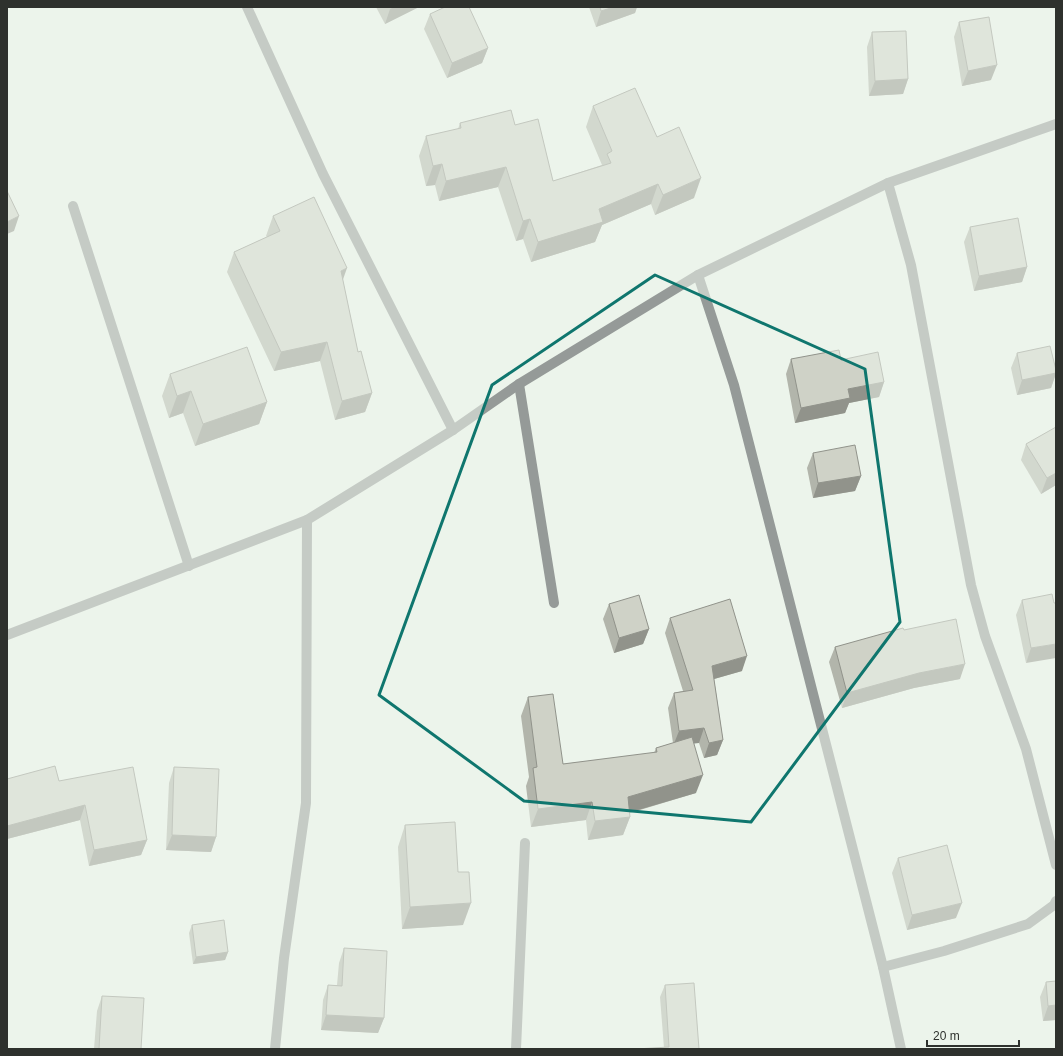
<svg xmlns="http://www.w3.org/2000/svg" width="1063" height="1056" font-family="Helvetica,sans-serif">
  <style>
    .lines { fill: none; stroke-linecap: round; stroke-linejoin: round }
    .minor { stroke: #959a98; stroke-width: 10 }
    .wall { fill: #b2b5ab }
    .shaded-wall { fill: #91938b }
    .building { fill: #cfd2c7; stroke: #91938b }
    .marked { fill: none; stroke: #0f766e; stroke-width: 3; stroke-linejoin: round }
  </style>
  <rect width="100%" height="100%" fill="#ecf4eb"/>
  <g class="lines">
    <!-- minor -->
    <g class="minor">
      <polyline points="247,7 323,174 453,430"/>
      <polyline points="888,183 911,265 971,585 985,636 1026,749 1056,865"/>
      <polyline points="73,206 189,566"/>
      <polyline points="698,275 734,385 883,967 901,1049"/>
      <polyline points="519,384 554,603"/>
      <polyline points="7,635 307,520 453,430 519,384 698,275 888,183 1056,124"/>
      <polyline points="883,967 944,951 1028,924 1054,905 1056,901"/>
      <polyline points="275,1049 284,958 306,803 307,520"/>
      <polyline points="516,1049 525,843"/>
    </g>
  </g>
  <!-- wall -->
  <g class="wall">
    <polygon points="376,7 419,7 385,24"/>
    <polygon points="589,7 637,7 635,13 596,27"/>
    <polygon points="430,14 488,48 482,63 447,78 424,29"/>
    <polygon points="959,22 991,80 962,86 954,37"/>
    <polygon points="872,32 908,79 903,94 869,96 867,47"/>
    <polygon points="593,106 657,137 694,198 655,215 651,204 602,225 595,242 531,262 523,239 516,241 498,187 439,201 435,185 426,186 419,156 426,136 458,129 460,123 515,125 553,181 602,165 586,127"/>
    <polygon points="273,216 343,281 358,352 372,393 365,412 335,420 320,361 274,371 227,272 234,252 267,237 266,236"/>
    <polygon points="970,227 1027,267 1022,282 974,291 964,242"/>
    <polygon points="1017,353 1056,370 1056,374 1051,388 1017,395 1011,368"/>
    <polygon points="791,359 841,360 884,382 879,397 849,403 845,413 795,423 786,374"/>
    <polygon points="170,374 267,402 259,424 195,446 183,413 169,418 162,396"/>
    <polygon points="1026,444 1056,485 1041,494 1021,460"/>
    <polygon points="813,453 861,476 855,491 813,498 807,468"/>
    <polygon points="1022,600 1054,603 1026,663 1016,615"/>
    <polygon points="609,604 649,629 643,644 614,653 603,619"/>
    <polygon points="670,618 742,671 714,679 723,740 717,755 704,758 699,743 694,743 696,793 630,813 630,817 623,835 588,840 586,820 531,827 526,786 529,777 521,716 528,697 563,764 654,753 656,748 673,743 668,708 674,693 683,691 665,633"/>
    <polygon points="904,630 960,679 914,688 842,708 829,662 835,647"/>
    <polygon points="174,767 216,837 211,852 166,850 169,783"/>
    <polygon points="7,779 59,781 147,840 141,855 89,866 80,820 7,839"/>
    <polygon points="405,825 458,872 463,925 402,929 398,847"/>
    <polygon points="898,858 956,918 907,930 892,873"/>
    <polygon points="192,925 228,952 225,960 193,964 189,933"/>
    <polygon points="344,948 384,1018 378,1033 321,1030 323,1000 328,985 337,985 339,963"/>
    <polygon points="1056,981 1056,1020 1043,1021 1040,997 1046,982"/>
    <polygon points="665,985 699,1049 664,1048 660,997"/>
    <polygon points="102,996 141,1049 94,1049 97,1011"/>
  </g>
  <!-- shaded-wall -->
  <g class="shaded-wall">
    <polygon points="394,7 419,7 385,24 390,9"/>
    <polygon points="614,7 637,7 635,13 596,27 601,11"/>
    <polygon points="488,48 482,63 447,78 452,63"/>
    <polygon points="997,65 991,80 962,86 968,71"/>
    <polygon points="908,79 903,94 869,96 875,81"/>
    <polygon points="442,164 435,185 426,186 433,166"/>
    <polygon points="506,167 498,187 439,201 446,181"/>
    <polygon points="701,178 694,198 655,215 663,195"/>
    <polygon points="658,184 651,204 602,225 595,242 531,262 538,242 599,209"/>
    <polygon points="19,216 14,231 7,234 7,222"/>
    <polygon points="530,219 523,239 516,241 523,221"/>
    <polygon points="1027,267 1022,282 974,291 979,276"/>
    <polygon points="347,268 340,288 341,271"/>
    <polygon points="327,342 320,361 274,371 281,352"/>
    <polygon points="1056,373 1051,388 1017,395 1022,380"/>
    <polygon points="884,382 879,397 849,403 845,413 795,423 801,408 848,389"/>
    <polygon points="191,391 183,413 169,418 177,396"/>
    <polygon points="372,393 365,412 335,420 342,401"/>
    <polygon points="267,402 259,424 195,446 203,424"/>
    <polygon points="1056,473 1056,485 1041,494 1047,478"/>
    <polygon points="861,476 855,491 813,498 818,483"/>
    <polygon points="649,629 643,644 614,653 619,638"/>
    <polygon points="1056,644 1056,658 1026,663 1031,648"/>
    <polygon points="747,656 742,671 707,681 712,666"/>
    <polygon points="965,664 960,679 914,688 842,708 847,693 919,673"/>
    <polygon points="704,728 699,743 673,746 679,731"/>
    <polygon points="723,740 717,755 704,758 709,743"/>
    <polygon points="703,775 696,793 621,815 628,797"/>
    <polygon points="592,802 586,820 531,827 538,809"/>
    <polygon points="85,805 80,820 7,839 7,826"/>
    <polygon points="630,817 623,835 588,840 595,821"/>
    <polygon points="172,835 216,837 211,852 166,850"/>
    <polygon points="147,840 141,855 89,866 94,850"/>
    <polygon points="471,903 463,925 402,929 410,907"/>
    <polygon points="962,903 956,918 907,930 912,915"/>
    <polygon points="228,952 225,960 193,964 196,957"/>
    <polygon points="1056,1005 1056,1020 1043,1021 1048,1006"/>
    <polygon points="326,1015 384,1018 378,1033 321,1030"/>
  </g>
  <!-- building -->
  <g class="building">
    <polygon points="445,7 469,7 488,48 452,63 430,14"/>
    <polygon points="600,7 614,7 601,11"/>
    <polygon points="989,17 997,65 968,71 959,22"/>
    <polygon points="906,31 908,79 875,81 872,32"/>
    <polygon points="635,88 657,137 679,127 701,178 663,195 658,184 599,209 603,222 538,242 530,219 523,221 506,167 446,181 442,164 433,166 426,136 461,128 460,123 511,110 515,125 538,119 553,181 611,163 607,154 612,151 593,106"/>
    <polygon points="7,191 19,216 7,222"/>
    <polygon points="314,197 347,268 341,271 358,352 361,351 372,393 342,401 327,342 281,352 234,252 280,231 273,216"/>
    <polygon points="1018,218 1027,267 979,276 970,227"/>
    <polygon points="1050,346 1056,370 1056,373 1022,380 1017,353"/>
    <polygon points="247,347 267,402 203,424 191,391 177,396 170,374"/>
    <polygon points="839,350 841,360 878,352 884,382 848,389 850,398 801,408 791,359"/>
    <polygon points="1056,427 1056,473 1047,478 1026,444"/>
    <polygon points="855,445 861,476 818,483 813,453"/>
    <polygon points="1052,594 1054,603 1056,603 1056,644 1031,648 1022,600"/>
    <polygon points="639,595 649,629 619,638 609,604"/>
    <polygon points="730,599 747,656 712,666 723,740 709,743 704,728 679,731 674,693 693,690 670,618"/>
    <polygon points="956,619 965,664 919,673 847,693 835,647 903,628 904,630"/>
    <polygon points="553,694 563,764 657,752 656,748 692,737 703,775 628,797 630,817 595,821 592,802 538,809 533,768 537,767 528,697"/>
    <polygon points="55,766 59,781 133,767 147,840 94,850 85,805 7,826 7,779"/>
    <polygon points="174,767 219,769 216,837 172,835"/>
    <polygon points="455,822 458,872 469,872 471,903 410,907 405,825"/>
    <polygon points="947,845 962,903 912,915 898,858"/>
    <polygon points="224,920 228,952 196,957 192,925"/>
    <polygon points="344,948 387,951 384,1018 326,1015 328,985 342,986"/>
    <polygon points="1056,981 1056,1005 1048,1006 1046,982"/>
    <polygon points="694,983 699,1049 636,1049 669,1047 665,985"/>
    <polygon points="102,996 144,998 141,1049 99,1049"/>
  </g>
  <!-- marked area -->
  <path d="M0 0H1063V1056H0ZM 655,275 L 865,369 L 900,622 L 751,822 L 524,801 L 379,695 L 492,385 Z" fill="#ecf4eb" fill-opacity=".55" fill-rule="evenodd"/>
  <path class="marked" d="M 655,275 L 865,369 L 900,622 L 751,822 L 524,801 L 379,695 L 492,385 Z"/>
  <!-- border -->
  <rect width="1063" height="1056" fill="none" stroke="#2e312d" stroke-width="16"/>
  <!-- scale -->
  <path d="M927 1040v6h92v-6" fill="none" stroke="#2e312d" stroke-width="2"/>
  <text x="933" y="1040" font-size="12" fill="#2e312d" stroke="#ecf4eb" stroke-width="3" paint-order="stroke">20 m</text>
</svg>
